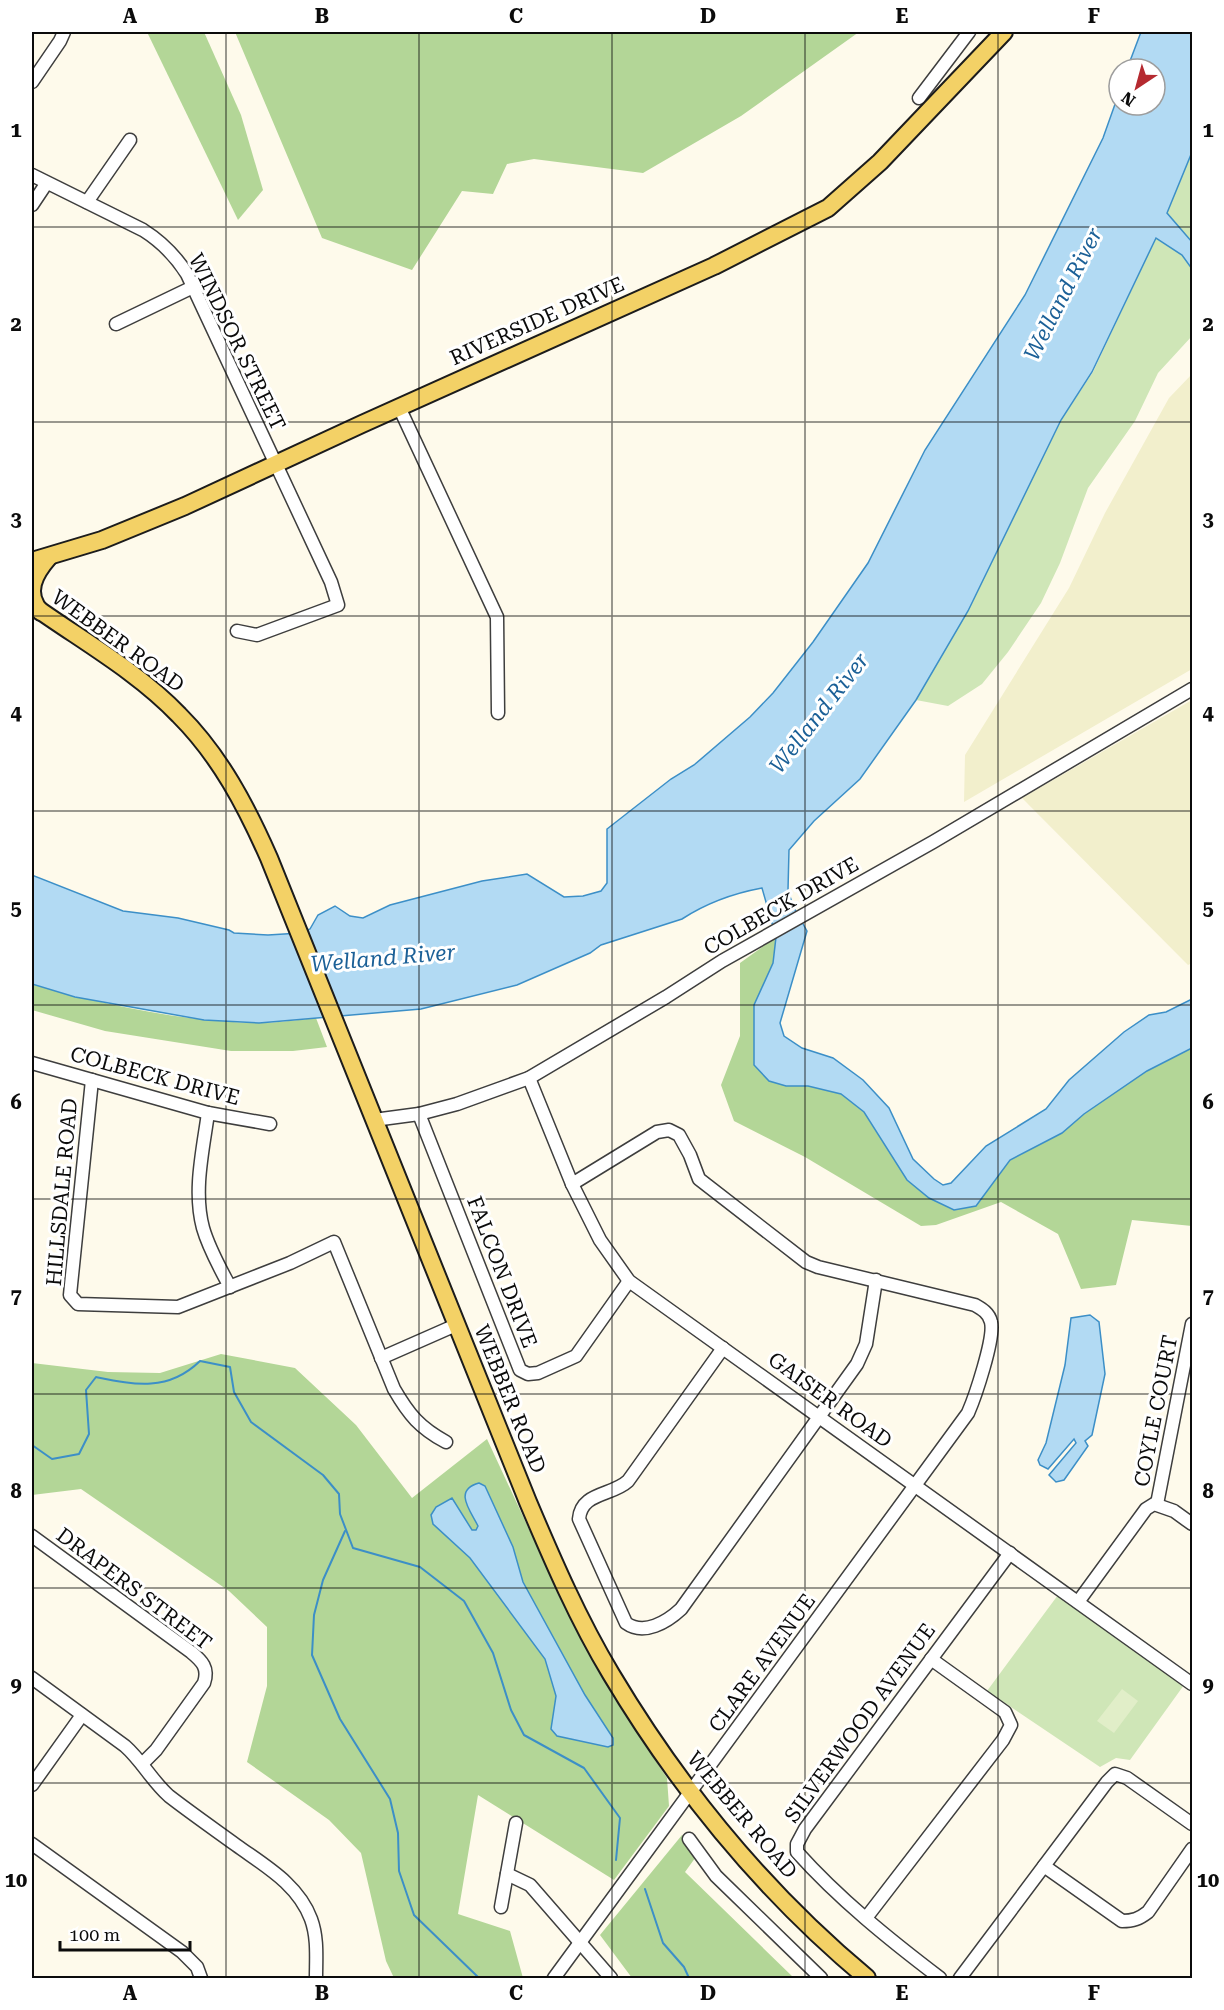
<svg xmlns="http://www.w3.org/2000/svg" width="1224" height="2010" font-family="'Roboto Serif',serif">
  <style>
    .farmland { fill: #f2efcc }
    .green { fill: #cfe6b7 }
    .forest { fill: #b3d697 }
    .pitch { fill: #e1eec8 }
    .water { fill: #b2daf3; stroke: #3c8fc7; stroke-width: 1.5 }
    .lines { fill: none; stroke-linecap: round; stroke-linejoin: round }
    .stream { stroke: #3c8fc7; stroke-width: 2 }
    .minor-casing { stroke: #3e3e3e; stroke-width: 15 }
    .major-casing { stroke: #1c1c1c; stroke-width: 20 }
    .minor { stroke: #fff; stroke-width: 12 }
    .major { stroke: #f3d166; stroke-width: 16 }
    .grid { fill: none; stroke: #0b0b0b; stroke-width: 1.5; stroke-opacity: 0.55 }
    .labels { text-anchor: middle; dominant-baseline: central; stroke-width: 6; stroke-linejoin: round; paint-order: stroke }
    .street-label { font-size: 21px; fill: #0b0b0b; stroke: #fff }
    .water-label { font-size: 22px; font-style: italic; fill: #1b6097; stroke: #fff }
    .neatline { fill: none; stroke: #0b0b0b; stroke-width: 2 }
    .grid-label { font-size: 20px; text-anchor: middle; font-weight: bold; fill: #0b0b0b }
  </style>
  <rect width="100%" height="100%" fill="#fefaeb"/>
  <!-- farmland -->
  <g class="farmland">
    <polygon points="1192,374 1192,669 964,802 965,755 1069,588 1105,513 1169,398"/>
    <polygon points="1192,700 1192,963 1188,965 1022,798"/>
  </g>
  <!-- green -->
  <g class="green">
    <polygon points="1192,152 1192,242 1167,213"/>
    <polygon points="1156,238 1182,255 1192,269 1192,336 1158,373 1135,421 1088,488 1060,563 1041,603 1008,652 982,684 948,706 916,700 968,611 1061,420 1093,372"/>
    <polygon points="1058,1595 1184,1685 1130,1760 1116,1758 1100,1767 987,1691"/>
  </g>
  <!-- forest -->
  <g class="forest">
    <polygon points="147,32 204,32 241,115 263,190 238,220"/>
    <polygon points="235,32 859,32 741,116 643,173 534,159 507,164 493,194 462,191 412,270 322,238"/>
    <polygon points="776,937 773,963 754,1005 786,1086 808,1086 841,1094 864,1112 907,1180 976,1206 1010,1160 1062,1133 1084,1114 1147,1071 1192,1048 1192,1226 1132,1220 1116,1285 1081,1289 1058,1234 1001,1202 936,1225 921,1226 805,1157 734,1121 721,1085 740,1036 740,963"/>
    <path d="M 32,984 C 101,1004 184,1022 257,1023 C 276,1023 296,1020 316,1018 L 327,1047 L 293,1051 L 231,1051 L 105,1031 L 32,1010 Z"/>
    <polygon points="221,1354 295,1368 356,1425 412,1498 487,1439 568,1613 614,1698 667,1778 669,1806 614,1880 478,1795 458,1914 510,1931 523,1978 394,1978 386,1961 361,1853 329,1820 247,1762 267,1686 267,1627 229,1591 81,1489 32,1495 32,1363 108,1372 160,1373"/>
    <polygon points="682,1835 698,1854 685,1872 794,1978 632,1978 600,1935"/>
  </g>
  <!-- pitch -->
  <polygon class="pitch" points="1122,1689 1138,1701 1114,1733 1097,1721"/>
  <!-- water -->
  <g class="water">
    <path d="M 1141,32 L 1192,32 L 1192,152 L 1167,213 L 1192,242 L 1192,269 L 1182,255 L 1156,238 L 1092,372 L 1061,420 L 968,611 L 916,700 L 860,779 L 814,821 L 789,850 L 788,890 L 793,906 L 807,931 L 780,1023 L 784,1036 L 802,1048 L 833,1058 L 863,1080 L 889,1108 L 913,1159 L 934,1179 L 943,1185 L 951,1183 L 986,1146 L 1046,1109 L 1069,1080 L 1124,1032 L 1149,1015 L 1166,1012 L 1192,999 L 1192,1048 L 1147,1071 L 1084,1114 L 1062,1133 L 1010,1160 L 976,1206 L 954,1210 L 929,1198 L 907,1180 L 864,1112 L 841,1094 L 808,1086 L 786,1086 L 769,1081 L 754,1065 L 754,1005 L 773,963 L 776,937 L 762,888 C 735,893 705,904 682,919 L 601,945 L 590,953 L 517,985 L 421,1009 L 259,1023 L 204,1020 L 75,997 L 32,984 L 32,875 L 123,911 L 178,918 L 229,930 L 234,933 L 268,935 L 300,933 L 310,929 L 318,915 L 335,906 L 350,916 L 363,918 L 390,905 L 482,881 L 527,874 L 564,897 L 583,896 L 601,891 L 607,883 L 607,829 L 671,779 L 694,765 L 750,717 L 773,693 L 813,642 L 868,563 L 925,450 L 1025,295 L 1103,138 L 1119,93 L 1119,105 L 1155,105 L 1155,69 L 1127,69 Z"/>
    <polygon points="1090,1315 1099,1322 1105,1374 1092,1435 1085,1441 1088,1446 1064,1480 1056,1482 1049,1475 1076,1443 1074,1439 1048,1469 1040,1465 1038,1460 1046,1443 1065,1365 1071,1318"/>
    <path d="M 479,1483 L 485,1486 L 513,1547 L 523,1582 L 585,1695 L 613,1738 L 613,1745 L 608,1747 L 557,1736 L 551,1729 L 556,1696 L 545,1659 L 470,1558 L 433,1524 L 431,1515 L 436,1507 L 452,1498 L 472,1530 L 476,1530 L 478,1526 C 470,1510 453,1490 479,1483 Z"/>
  </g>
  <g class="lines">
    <!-- stream -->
    <g class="stream">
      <path d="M 32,1445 L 52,1459 L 79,1454 L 89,1434 L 86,1390 L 96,1377 C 135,1385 168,1392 200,1361 L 230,1367 L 234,1392 L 251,1422 L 323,1475 L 339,1494 L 340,1514 L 353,1548 L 420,1567 L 464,1601 L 493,1653 L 511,1710 L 524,1735 L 584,1768 L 620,1818 L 616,1860"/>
      <polyline points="345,1531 323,1580 314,1615 312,1655 340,1719 390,1799 398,1833 399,1871 414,1915 479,1978"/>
      <polyline points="645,1889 663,1943 684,1967 689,1978"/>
    </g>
    <!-- minor casing -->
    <g class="minor-casing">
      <g id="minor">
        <polyline points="32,82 60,41 64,32"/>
        <polyline points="919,98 969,32"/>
        <path d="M 32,175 L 143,230 C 162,242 175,255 187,274 L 331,582 L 338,605 L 257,635 L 237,631"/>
        <polyline points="87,202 130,140"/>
        <polyline points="32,205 46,184"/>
        <polyline points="116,324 193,287"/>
        <polyline points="399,407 497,617 498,713"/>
        <polyline points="32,1063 208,1113 270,1124"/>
        <polyline points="529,1078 572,1184 600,1240 629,1281 1192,1684"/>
        <path d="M 92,1080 L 71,1285 L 70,1295 L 78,1304 L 178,1307 L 290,1263 L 334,1242 L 394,1389 C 409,1415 420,1428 446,1442"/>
        <path d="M 208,1113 C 203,1150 193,1191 203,1228 C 209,1249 220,1268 230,1287"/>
        <polyline points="419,1114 520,1370 528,1374 538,1373 576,1356 629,1281"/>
        <polyline points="374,1120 419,1114 457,1104 529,1078 666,997 722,961 933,842 1192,689"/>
        <path d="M 723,1348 L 628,1481 C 612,1496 581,1492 579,1519 L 626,1623 C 644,1636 667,1622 681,1609 L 857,1364 L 866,1344 L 876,1280"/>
        <polyline points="381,1358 456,1325"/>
        <polyline points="1157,1504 1192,1324"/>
        <path d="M 32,1536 L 191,1652 C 202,1661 209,1668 204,1683 L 156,1750 L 142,1764"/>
        <polyline points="1078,1602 1146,1509 1154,1504 1174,1511 1192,1524"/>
        <path d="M 32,1678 L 125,1746 C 142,1761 152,1781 169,1796 C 191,1813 214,1829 236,1845 C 265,1866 298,1884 311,1919 C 318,1938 316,1958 316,1978"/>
        <polyline points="32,1785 82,1715"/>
        <polyline points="689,1839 716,1876 821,1978"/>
        <polyline points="32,1844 182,1952 197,1967 201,1978"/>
        <path d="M 1044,1866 L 1122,1921 C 1133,1921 1139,1919 1148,1912 L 1192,1849"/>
        <polyline points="507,1874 530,1885 611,1978"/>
        <polyline points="501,1907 516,1823"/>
        <polyline points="866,1918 1003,1740 1011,1725 1005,1712 931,1659"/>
        <path d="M 554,1978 L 968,1413 C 975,1397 995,1338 991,1322 C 989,1313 982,1309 975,1305 L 818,1267 L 806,1262 L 699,1179 L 690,1155 L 679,1135 L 669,1130 L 657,1132 L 572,1184"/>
        <path d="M 940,1978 C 890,1940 839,1899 797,1852 L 797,1844 L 805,1829 L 1010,1553"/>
        <polyline points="960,1978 1107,1782 1115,1774 1127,1778 1192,1824"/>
      </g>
    </g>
    <!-- major casing -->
    <g class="major-casing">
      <g id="major">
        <polyline points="32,561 102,540 185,506 362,424 714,266 828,208 880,162 1004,32"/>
        <path d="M 32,605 C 81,640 137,671 179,715 C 220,756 246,806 269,858 L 528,1502 C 553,1561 578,1619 611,1674 C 679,1788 765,1893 867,1978"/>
        <path d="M 41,612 C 23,593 35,573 49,557"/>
      </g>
    </g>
    <!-- minor -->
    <use href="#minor" class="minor"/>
    <!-- major -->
    <use href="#major" class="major"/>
  </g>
  <!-- grid -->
  <path class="grid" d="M 226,32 L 226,1978M 419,32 L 419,1978M 612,32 L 612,1978M 805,32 L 805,1978M 998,32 L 998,1978M 32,227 L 1192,227M 32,422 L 1192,422M 32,616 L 1192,616M 32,811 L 1192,811M 32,1005 L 1192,1005M 32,1199 L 1192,1199M 32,1394 L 1192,1394M 32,1588 L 1192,1588M 32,1783 L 1192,1783"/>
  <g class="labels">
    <!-- street labels -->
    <g class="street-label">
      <text transform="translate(537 321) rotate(-24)">RIVERSIDE DRIVE</text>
      <text transform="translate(237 342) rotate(64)">WINDSOR STREET</text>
      <text transform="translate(118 641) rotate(36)">WEBBER ROAD</text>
      <text transform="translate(781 906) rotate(-30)">COLBECK DRIVE</text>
      <text transform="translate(155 1076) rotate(15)">COLBECK DRIVE</text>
      <text transform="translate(62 1192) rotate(-85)">HILLSDALE ROAD</text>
      <text transform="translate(502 1272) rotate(69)">FALCON DRIVE</text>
      <text transform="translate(510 1399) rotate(68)">WEBBER ROAD</text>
      <text transform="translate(830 1400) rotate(36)">GAISER ROAD</text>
      <text transform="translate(1156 1411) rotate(-79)">COYLE COURT</text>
      <text transform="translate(134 1589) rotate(37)">DRAPERS STREET</text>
      <text transform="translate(762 1663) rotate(-54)">CLARE AVENUE</text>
      <text transform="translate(860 1723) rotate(-54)">SILVERWOOD AVENUE</text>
      <text transform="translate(742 1815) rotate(50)">WEBBER ROAD</text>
    </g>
    <!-- water labels -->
    <g class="water-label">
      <text transform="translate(1063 294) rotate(-63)">Welland River</text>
      <text transform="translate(819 713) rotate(-52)">Welland River</text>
      <text transform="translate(383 958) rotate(-5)">Welland River</text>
    </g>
  </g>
  <!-- border -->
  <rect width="1224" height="2010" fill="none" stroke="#ffffff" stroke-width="66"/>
  <!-- north arrow -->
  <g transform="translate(1137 87) rotate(216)"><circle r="28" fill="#ffffff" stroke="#9d9d9d" stroke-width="1.5"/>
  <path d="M0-4.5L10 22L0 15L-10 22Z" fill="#b52a30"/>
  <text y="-9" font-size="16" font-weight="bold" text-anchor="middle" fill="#0b0b0b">N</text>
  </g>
  <!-- scale -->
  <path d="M60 1941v9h130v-9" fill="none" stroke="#0b0b0b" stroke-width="3"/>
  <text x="69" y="1941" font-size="18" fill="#0b0b0b" stroke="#ffffff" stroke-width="4.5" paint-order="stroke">100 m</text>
  <rect x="33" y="33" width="1158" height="1944" class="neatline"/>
  <g class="grid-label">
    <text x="130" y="23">A</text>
    <text x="322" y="23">B</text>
    <text x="516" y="23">C</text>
    <text x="708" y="23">D</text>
    <text x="902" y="23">E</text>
    <text x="1094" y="23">F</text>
    <text x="16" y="137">1</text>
    <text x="1208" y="137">1</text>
    <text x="16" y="331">2</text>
    <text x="1208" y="331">2</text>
    <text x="16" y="526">3</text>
    <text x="1208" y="526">3</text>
    <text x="16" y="720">4</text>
    <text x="1208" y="720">4</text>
    <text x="16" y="915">5</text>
    <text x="1208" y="915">5</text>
    <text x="16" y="1109">6</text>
    <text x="1208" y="1109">6</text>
    <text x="16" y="1303">7</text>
    <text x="1208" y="1303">7</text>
    <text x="16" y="1498">8</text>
    <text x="1208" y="1498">8</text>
    <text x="16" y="1692">9</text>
    <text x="1208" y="1692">9</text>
    <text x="16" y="1887">10</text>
    <text x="1208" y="1887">10</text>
    <text x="130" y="2000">A</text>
    <text x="322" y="2000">B</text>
    <text x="516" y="2000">C</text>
    <text x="708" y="2000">D</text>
    <text x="902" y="2000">E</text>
    <text x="1094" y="2000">F</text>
  </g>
</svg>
